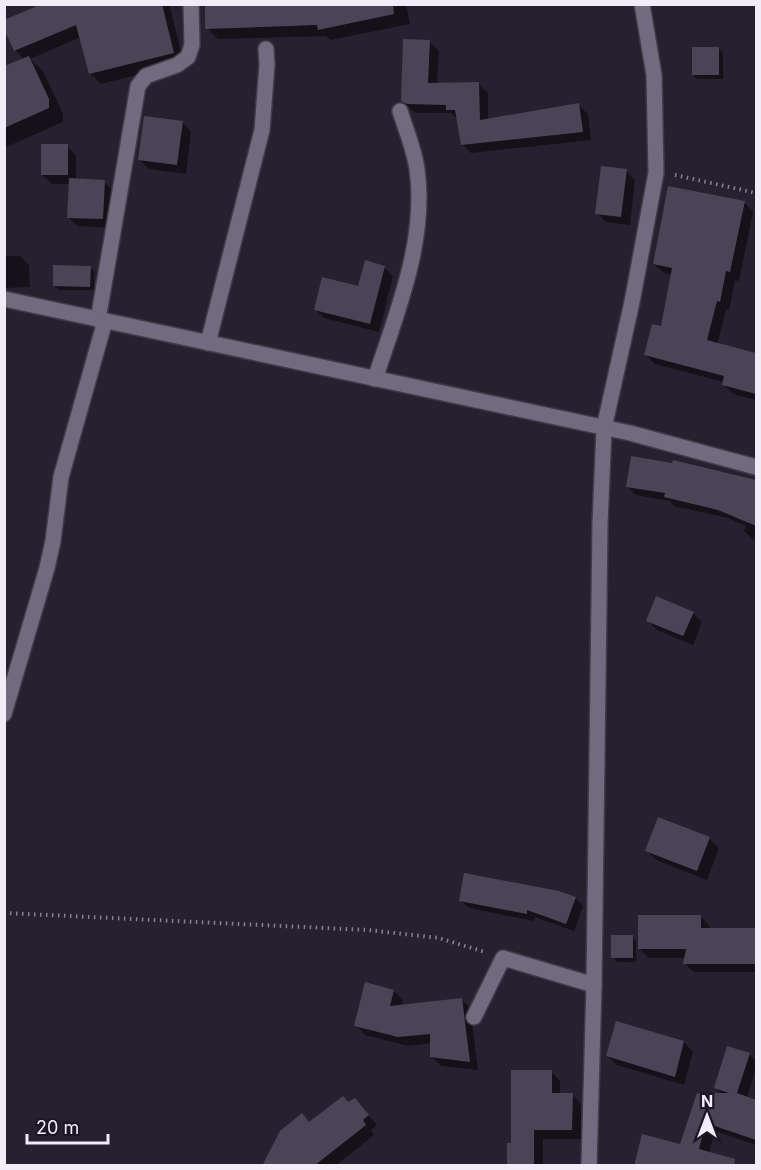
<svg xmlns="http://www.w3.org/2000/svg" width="761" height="1170" font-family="Inter,sans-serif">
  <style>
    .shadow { fill: #0007 }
    .building { fill: #4b4457 }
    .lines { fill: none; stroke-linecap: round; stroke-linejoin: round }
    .lane-casing { stroke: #403b49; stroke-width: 18 }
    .street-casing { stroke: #403b49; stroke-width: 18 }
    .path { stroke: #888391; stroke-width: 4; stroke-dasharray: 1.5 4.5; stroke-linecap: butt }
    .lane { stroke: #726b7f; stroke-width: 15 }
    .street { stroke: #726b7f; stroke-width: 15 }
  </style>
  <rect width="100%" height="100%" fill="#262030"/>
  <!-- shadow -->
  <g class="shadow">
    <polygon points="46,4 169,4 184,63 101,84 90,73 81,37 30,59 43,71 63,114 63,122 4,148 4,80 24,59 15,50"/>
    <polygon points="206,4 406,4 410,24 330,40 326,36 218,39 207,28"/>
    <polygon points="429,41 439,51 437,84 479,84 488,93 488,120 578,105 588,114 591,140 471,153 462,144 457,119 451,113 417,113 412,110 402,101"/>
    <polygon points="719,49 723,53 723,79 697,79 693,75"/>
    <polygon points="182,122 191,132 186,174 149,169 140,160"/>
    <polygon points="67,146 76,155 76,180 104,182 114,191 112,228 78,226 68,217 70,184 52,184 42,175"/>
    <polygon points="626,171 635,180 630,225 606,222 597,213"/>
    <polygon points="744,202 753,212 739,281 735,280 729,310 726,310 717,344 756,354 756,400 733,394 724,385 724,382 655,364 646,355 662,327 672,275 664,273 654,264"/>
    <polygon points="4,256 20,256 29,265 30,287 4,288"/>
    <polygon points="90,267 94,272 94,290 59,290 54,286"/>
    <polygon points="384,267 393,276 379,332 324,318 315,309 359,288"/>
    <polygon points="674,462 756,481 756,542 744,531 746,526 728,518 674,506 670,501 636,495 627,486 673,465"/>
    <polygon points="693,613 702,622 693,645 657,630 648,620"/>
    <polygon points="659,819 709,839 719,848 707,880 656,860 646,850"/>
    <polygon points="575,898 583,906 574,931 535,917 534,921 469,908 460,900"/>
    <polygon points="701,917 710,926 710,929 756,929 756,972 694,972 684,963 686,958 649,958 639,948"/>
    <polygon points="632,937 636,941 636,962 617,962 613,957"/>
    <polygon points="394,991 403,1000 401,1006 461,999 470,1008 478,1070 441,1066 432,1057 432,1043 408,1046 365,1035 356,1025"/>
    <polygon points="684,1042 693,1052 684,1085 617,1065 607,1056"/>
    <polygon points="749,1054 756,1061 756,1068 747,1098 756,1101 756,1145 715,1131 705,1166 681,1145 722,1094 716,1088"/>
    <polygon points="551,1071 560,1081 560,1094 572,1094 581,1104 581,1139 543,1139 543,1166 508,1166"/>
    <polygon points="355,1100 377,1125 371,1130 374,1135 335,1166 263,1165 310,1123"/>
  </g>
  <!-- building -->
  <g class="building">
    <polygon points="42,4 162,4 174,53 89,74 76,25 14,51 4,29 4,20"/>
    <polygon points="205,4 393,4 394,14 318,30 317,25 205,29"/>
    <polygon points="403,39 430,40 428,83 479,82 480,120 579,103 583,132 461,145 455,110 446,110 446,105 407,104 401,101"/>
    <rect x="692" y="47" width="27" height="28"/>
    <polygon points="29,56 49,99 49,108 4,128 4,66"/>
    <polygon points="144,116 183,121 177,165 138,160"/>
    <rect x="41" y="144" width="27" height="31"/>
    <polygon points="601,166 627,169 621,217 595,214"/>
    <polygon points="69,178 105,180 103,219 67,218"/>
    <polygon points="668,186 745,201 730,272 726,271 720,302 717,301 707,340 756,353 756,394 722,385 724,376 644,355 652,324 661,326 672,268 653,264"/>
    <polygon points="365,260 385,266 370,324 314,310 322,277 358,286"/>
    <polygon points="53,265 91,266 90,287 53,286"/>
    <polygon points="631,456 672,463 673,460 756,480 756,526 718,510 664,497 665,493 626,487"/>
    <polygon points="656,596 694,612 683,636 646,621"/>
    <polygon points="658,817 710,837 697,871 645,851"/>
    <polygon points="464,873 559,891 576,897 566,924 527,910 527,914 459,901"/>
    <polygon points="638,915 701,915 701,928 756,928 756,964 683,964 686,949 638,949"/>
    <rect x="611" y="935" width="22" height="23"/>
    <polygon points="365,982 394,990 390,1006 462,998 470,1062 430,1057 430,1034 398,1037 354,1026"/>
    <polygon points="616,1021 684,1041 675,1077 606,1056"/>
    <polygon points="727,1046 750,1053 737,1093 756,1100 756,1140 706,1123 699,1149 735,1159 734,1166 634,1166 642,1134 680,1144 697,1093 729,1093 714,1088"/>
    <polygon points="511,1070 552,1070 552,1093 573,1093 572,1130 534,1130 534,1166 507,1166 507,1143 511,1143"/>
    <polygon points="343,1096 348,1102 355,1098 369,1115 363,1120 366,1125 314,1166 262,1166 280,1131 302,1113 309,1122"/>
  </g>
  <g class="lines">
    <!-- lane casing -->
    <g class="lane-casing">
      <g id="lane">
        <polyline points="208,343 262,130 267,65 266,49"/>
        <path d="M 375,379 C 397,312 427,240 417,169 C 414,149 406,130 400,111"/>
      </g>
    </g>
    <!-- street casing -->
    <g class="street-casing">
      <g id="street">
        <polyline points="4,299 630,433 756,467"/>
        <polyline points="98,320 138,86 146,76 177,65 188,57 192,45 191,4"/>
        <polyline points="4,714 47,568 53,541 61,477 105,321"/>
        <polyline points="474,1017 503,958 594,985"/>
        <polyline points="589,1166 594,985 600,524 604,428 632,302 656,173 654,75 642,4"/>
      </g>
    </g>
    <!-- path -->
    <g class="path">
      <polyline points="675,175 756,193"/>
      <polyline points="4,913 368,930 439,938 485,952"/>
    </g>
    <!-- lane -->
    <use href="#lane" class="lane"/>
    <!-- street -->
    <use href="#street" class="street"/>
  </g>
  <!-- border -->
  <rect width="761" height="1170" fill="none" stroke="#f0ecf8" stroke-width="12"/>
  <!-- north arrow -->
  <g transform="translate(707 1116)" stroke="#1c1626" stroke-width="4.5" paint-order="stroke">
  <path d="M0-4.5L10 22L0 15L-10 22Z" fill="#f0ecf8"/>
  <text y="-9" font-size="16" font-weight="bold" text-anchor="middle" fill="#f0ecf8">N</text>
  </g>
  <!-- scale -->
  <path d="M27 1134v9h81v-9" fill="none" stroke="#f0ecf8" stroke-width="3"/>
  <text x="36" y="1134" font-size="18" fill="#f0ecf8" stroke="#1c1626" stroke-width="4.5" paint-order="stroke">20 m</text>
</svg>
